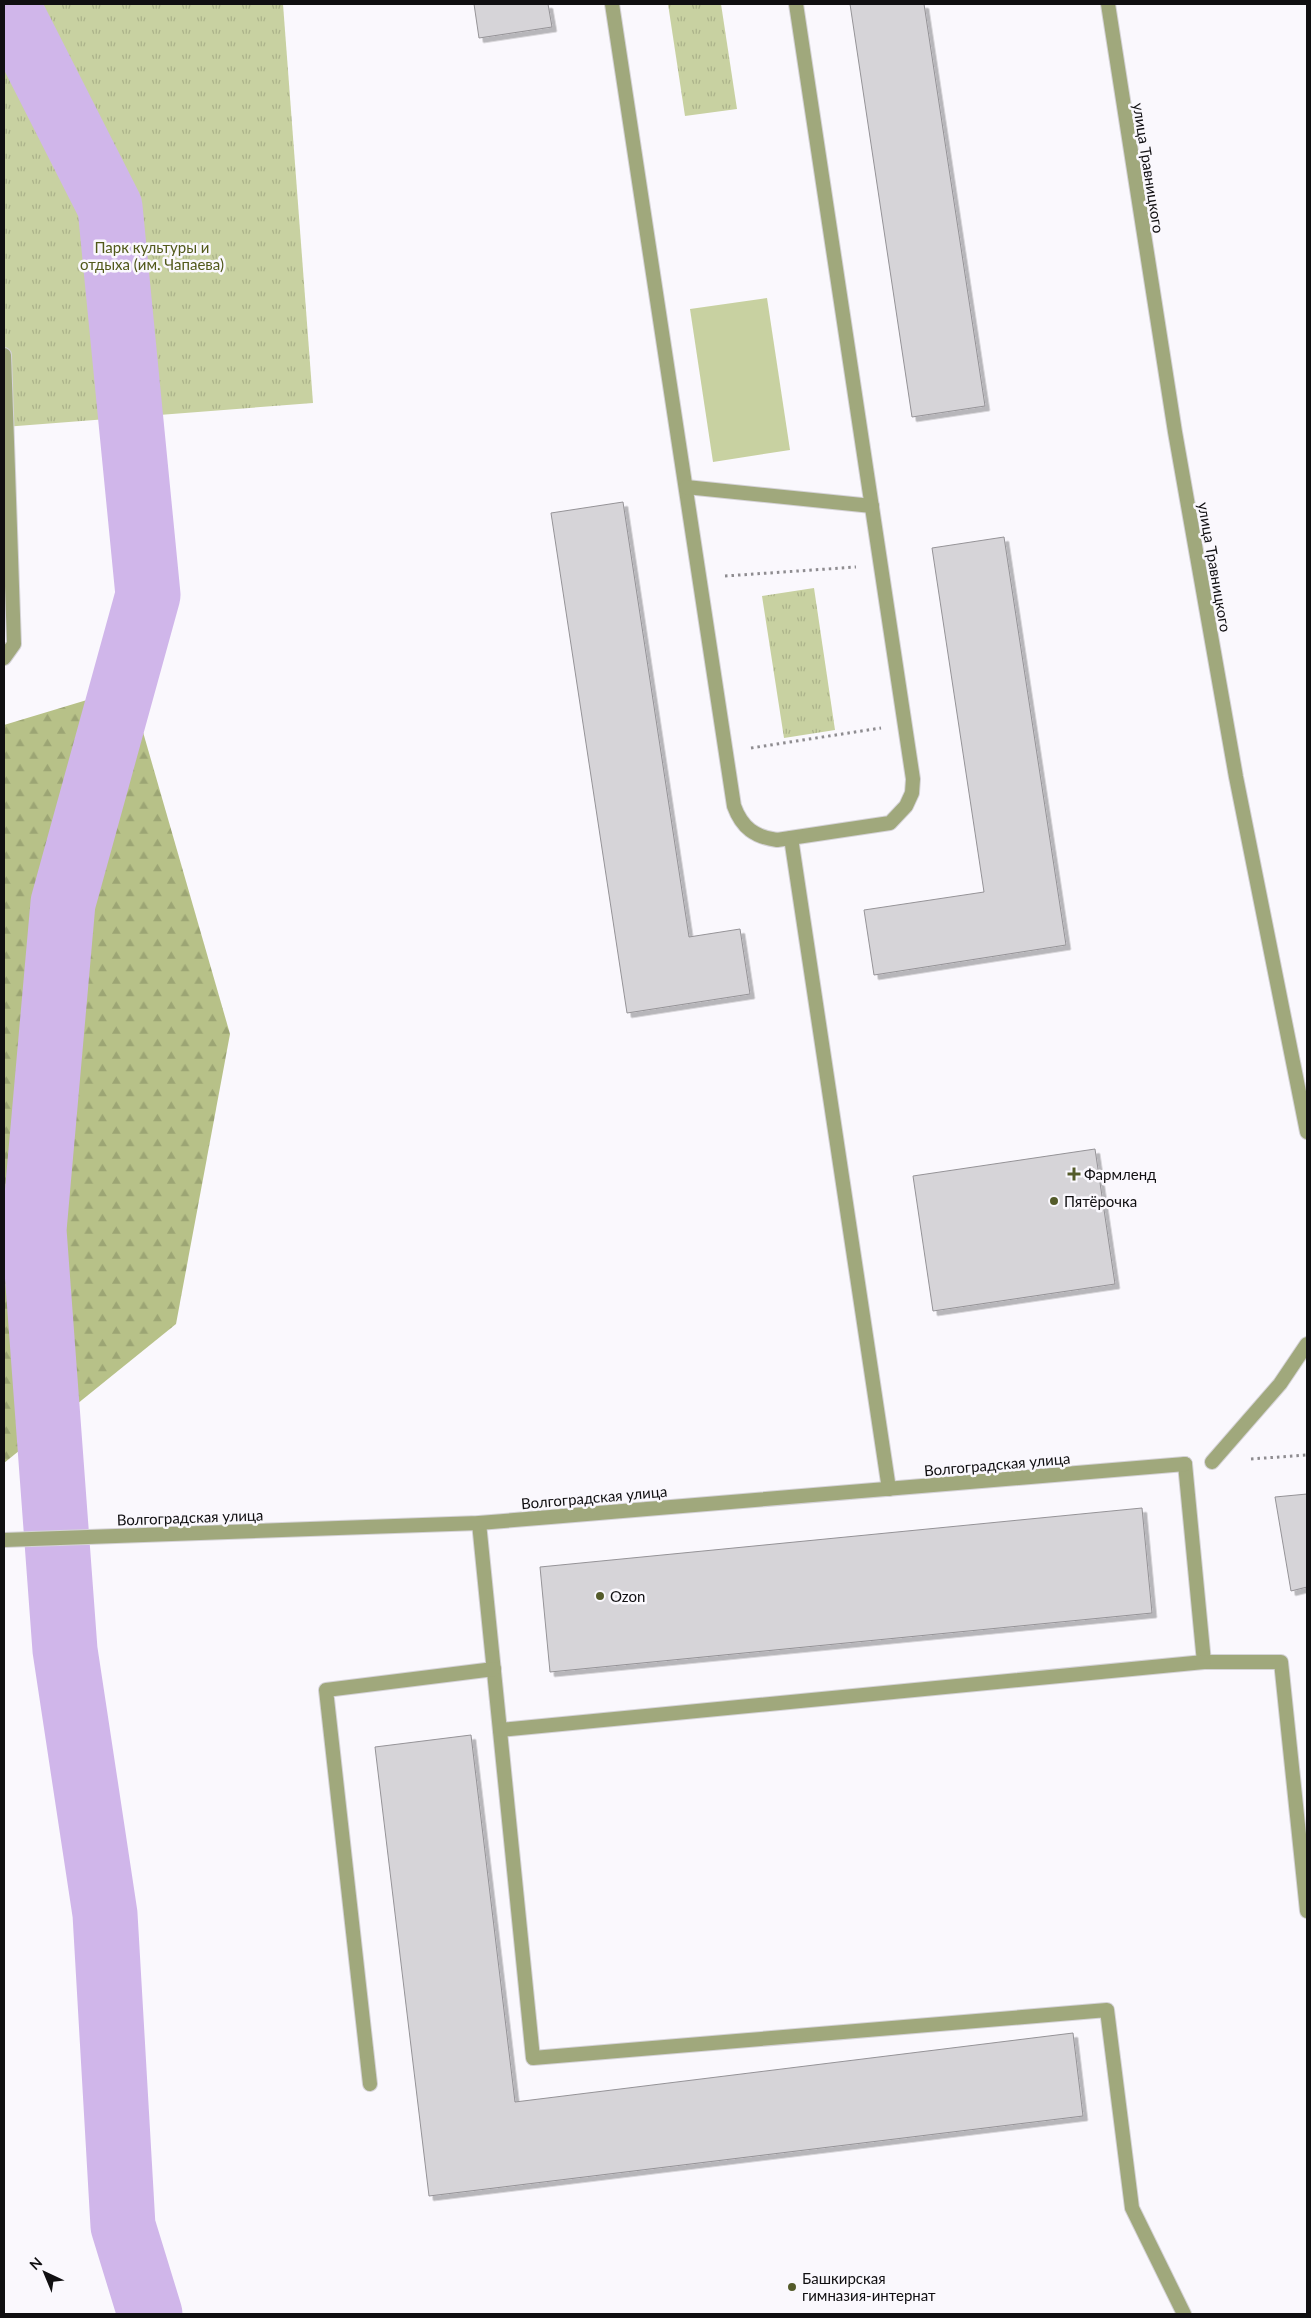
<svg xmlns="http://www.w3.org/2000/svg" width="1311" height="2318" font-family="Lato,sans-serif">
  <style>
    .forest { fill: url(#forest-firs) }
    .park { fill: url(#park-tufts) }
    .pitch { fill: #c8d1a1 }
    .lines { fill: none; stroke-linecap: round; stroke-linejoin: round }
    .river { stroke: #d0b6ea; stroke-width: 65 }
    .building { fill: #d6d4d8; stroke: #959397; filter: url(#shadow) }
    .service-casing { stroke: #d5d3d7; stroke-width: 16 }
    .minor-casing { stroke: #d5d3d7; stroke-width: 16 }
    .tertiary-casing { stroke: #d5d3d7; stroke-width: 16 }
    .path { stroke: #8e8c90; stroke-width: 3; stroke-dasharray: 2.5 4; stroke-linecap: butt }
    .service { stroke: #a0a87c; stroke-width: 14 }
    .minor { stroke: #a0a87c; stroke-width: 14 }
    .tertiary { stroke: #a0a87c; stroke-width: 14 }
    .poi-dot { fill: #545b2a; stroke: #faf8fd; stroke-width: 2 }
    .labels { text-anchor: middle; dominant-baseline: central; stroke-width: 5; stroke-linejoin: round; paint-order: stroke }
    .street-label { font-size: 15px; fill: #100f11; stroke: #faf8fd }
    .park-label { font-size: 15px; fill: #51591a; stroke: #faf8fd }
    .poi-label { font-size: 15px; fill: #100f11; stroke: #faf8fd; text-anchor: start }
  </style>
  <defs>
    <pattern id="forest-firs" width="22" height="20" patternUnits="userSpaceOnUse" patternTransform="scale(1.25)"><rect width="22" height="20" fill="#b7c188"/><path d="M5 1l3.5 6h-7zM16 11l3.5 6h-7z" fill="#9ca574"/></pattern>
    <pattern id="park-tufts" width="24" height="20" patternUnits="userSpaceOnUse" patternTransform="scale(1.25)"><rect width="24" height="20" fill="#c8d1a1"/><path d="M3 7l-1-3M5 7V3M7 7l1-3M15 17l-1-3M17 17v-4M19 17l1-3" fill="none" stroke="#abb28a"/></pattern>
    <filter id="shadow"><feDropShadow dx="4.5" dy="4.5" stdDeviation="0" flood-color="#0004"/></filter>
  </defs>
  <rect width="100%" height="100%" fill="#faf8fd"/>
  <!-- forest -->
  <polygon class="forest" points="130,687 230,1034 176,1324 4,1463 4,725"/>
  <!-- park -->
  <g class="park">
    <polygon points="4,4 283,4 313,403 4,427"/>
    <polygon points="668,4 721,4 737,109 685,116"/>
    <polygon points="814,588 835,730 784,738 762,596"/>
  </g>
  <!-- pitch -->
  <polygon class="pitch" points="767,298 790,450 713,462 690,309"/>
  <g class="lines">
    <!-- river -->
    <polyline class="river" points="7,4 110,207 148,595 63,903 34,1230 65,1650 105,1914 123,2226 150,2314"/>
  </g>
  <!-- building -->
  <g class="building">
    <polygon points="474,4 548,4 552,27 479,38"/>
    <polygon points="850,4 924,4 985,406 912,417"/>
    <polygon points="623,502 689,937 740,929 750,994 627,1013 551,513"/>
    <polygon points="1004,537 1066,945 874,975 864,910 984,892 932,548"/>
    <polygon points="1095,1149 1115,1284 933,1311 913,1176"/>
    <polygon points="1307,1494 1307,1587 1291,1591 1275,1497"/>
    <polygon points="1142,1508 1152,1613 550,1672 540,1567"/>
    <polygon points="471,1735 515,2102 1073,2033 1083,2116 429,2196 375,1747"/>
  </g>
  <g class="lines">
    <!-- service casing -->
    <g class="service-casing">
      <g id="service">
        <path d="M 612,4 L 734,806 C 742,828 755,837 777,840 L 890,823 L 906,806 L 912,793 L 913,779 L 796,4"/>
        <polyline points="1108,4 1175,432 1236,777 1307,1132"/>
        <polyline points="4,355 14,644 4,658"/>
        <polyline points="686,487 872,506"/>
        <polyline points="791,838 889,1489"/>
        <polyline points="1212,1462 1280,1384 1307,1344"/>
      </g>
    </g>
    <!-- minor casing -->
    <g class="minor-casing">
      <g id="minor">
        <polyline points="1185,1464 1204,1662 1281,1662 1307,1911"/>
        <polyline points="479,1523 533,2058 1107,2010 1132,2208 1184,2314"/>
        <polyline points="500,1730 1204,1662"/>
        <polyline points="370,2084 326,1690 494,1669"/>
      </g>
    </g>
    <!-- tertiary casing -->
    <g class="tertiary-casing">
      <polyline id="tertiary" points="4,1540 479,1523 1185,1464"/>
    </g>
    <!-- path -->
    <g class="path">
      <polyline points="725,576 856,567"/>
      <polyline points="751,748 881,728"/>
      <polyline points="1251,1459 1307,1455"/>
    </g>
    <!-- service -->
    <use href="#service" class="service"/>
    <!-- minor -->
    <use href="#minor" class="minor"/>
    <!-- tertiary -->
    <use href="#tertiary" class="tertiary"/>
  </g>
  <!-- markers -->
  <g class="poi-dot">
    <path d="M1071.5 1166.5h5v5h5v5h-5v5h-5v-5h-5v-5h5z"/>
    <circle cx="1054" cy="1201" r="5"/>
    <circle cx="600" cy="1596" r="5"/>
    <circle cx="792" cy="2287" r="5"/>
  </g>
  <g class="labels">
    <!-- street labels -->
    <g class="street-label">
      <text transform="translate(1149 168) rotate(81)">улица Травницкого</text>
      <text transform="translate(1215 567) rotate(80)">улица Травницкого</text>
      <text transform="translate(997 1464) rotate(-5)">Волгоградская улица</text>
      <text transform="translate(594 1497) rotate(-5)">Волгоградская улица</text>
      <text transform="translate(190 1517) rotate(-2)">Волгоградская улица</text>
    </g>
    <!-- park labels -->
    <g class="park-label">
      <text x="152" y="247">Парк культуры и<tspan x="152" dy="17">отдыха (им. Чапаева)</tspan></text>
    </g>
    <!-- poi labels -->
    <g class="poi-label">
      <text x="1084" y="1174">Фармленд</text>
      <text x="1064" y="1201">Пятёрочка</text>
      <text x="610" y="1596">Ozon</text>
      <text x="802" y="2278">Башкирская<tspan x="802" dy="17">гимназия-интернат</tspan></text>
    </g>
  </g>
  <!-- border -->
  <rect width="1311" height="2318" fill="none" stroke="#100f11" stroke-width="10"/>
  <!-- north arrow -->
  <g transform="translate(45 2273) rotate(316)" stroke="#faf8fd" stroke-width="4" paint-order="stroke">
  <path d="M0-4L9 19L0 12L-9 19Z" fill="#100f11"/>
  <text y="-8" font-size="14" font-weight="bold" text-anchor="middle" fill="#100f11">N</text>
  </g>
</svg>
